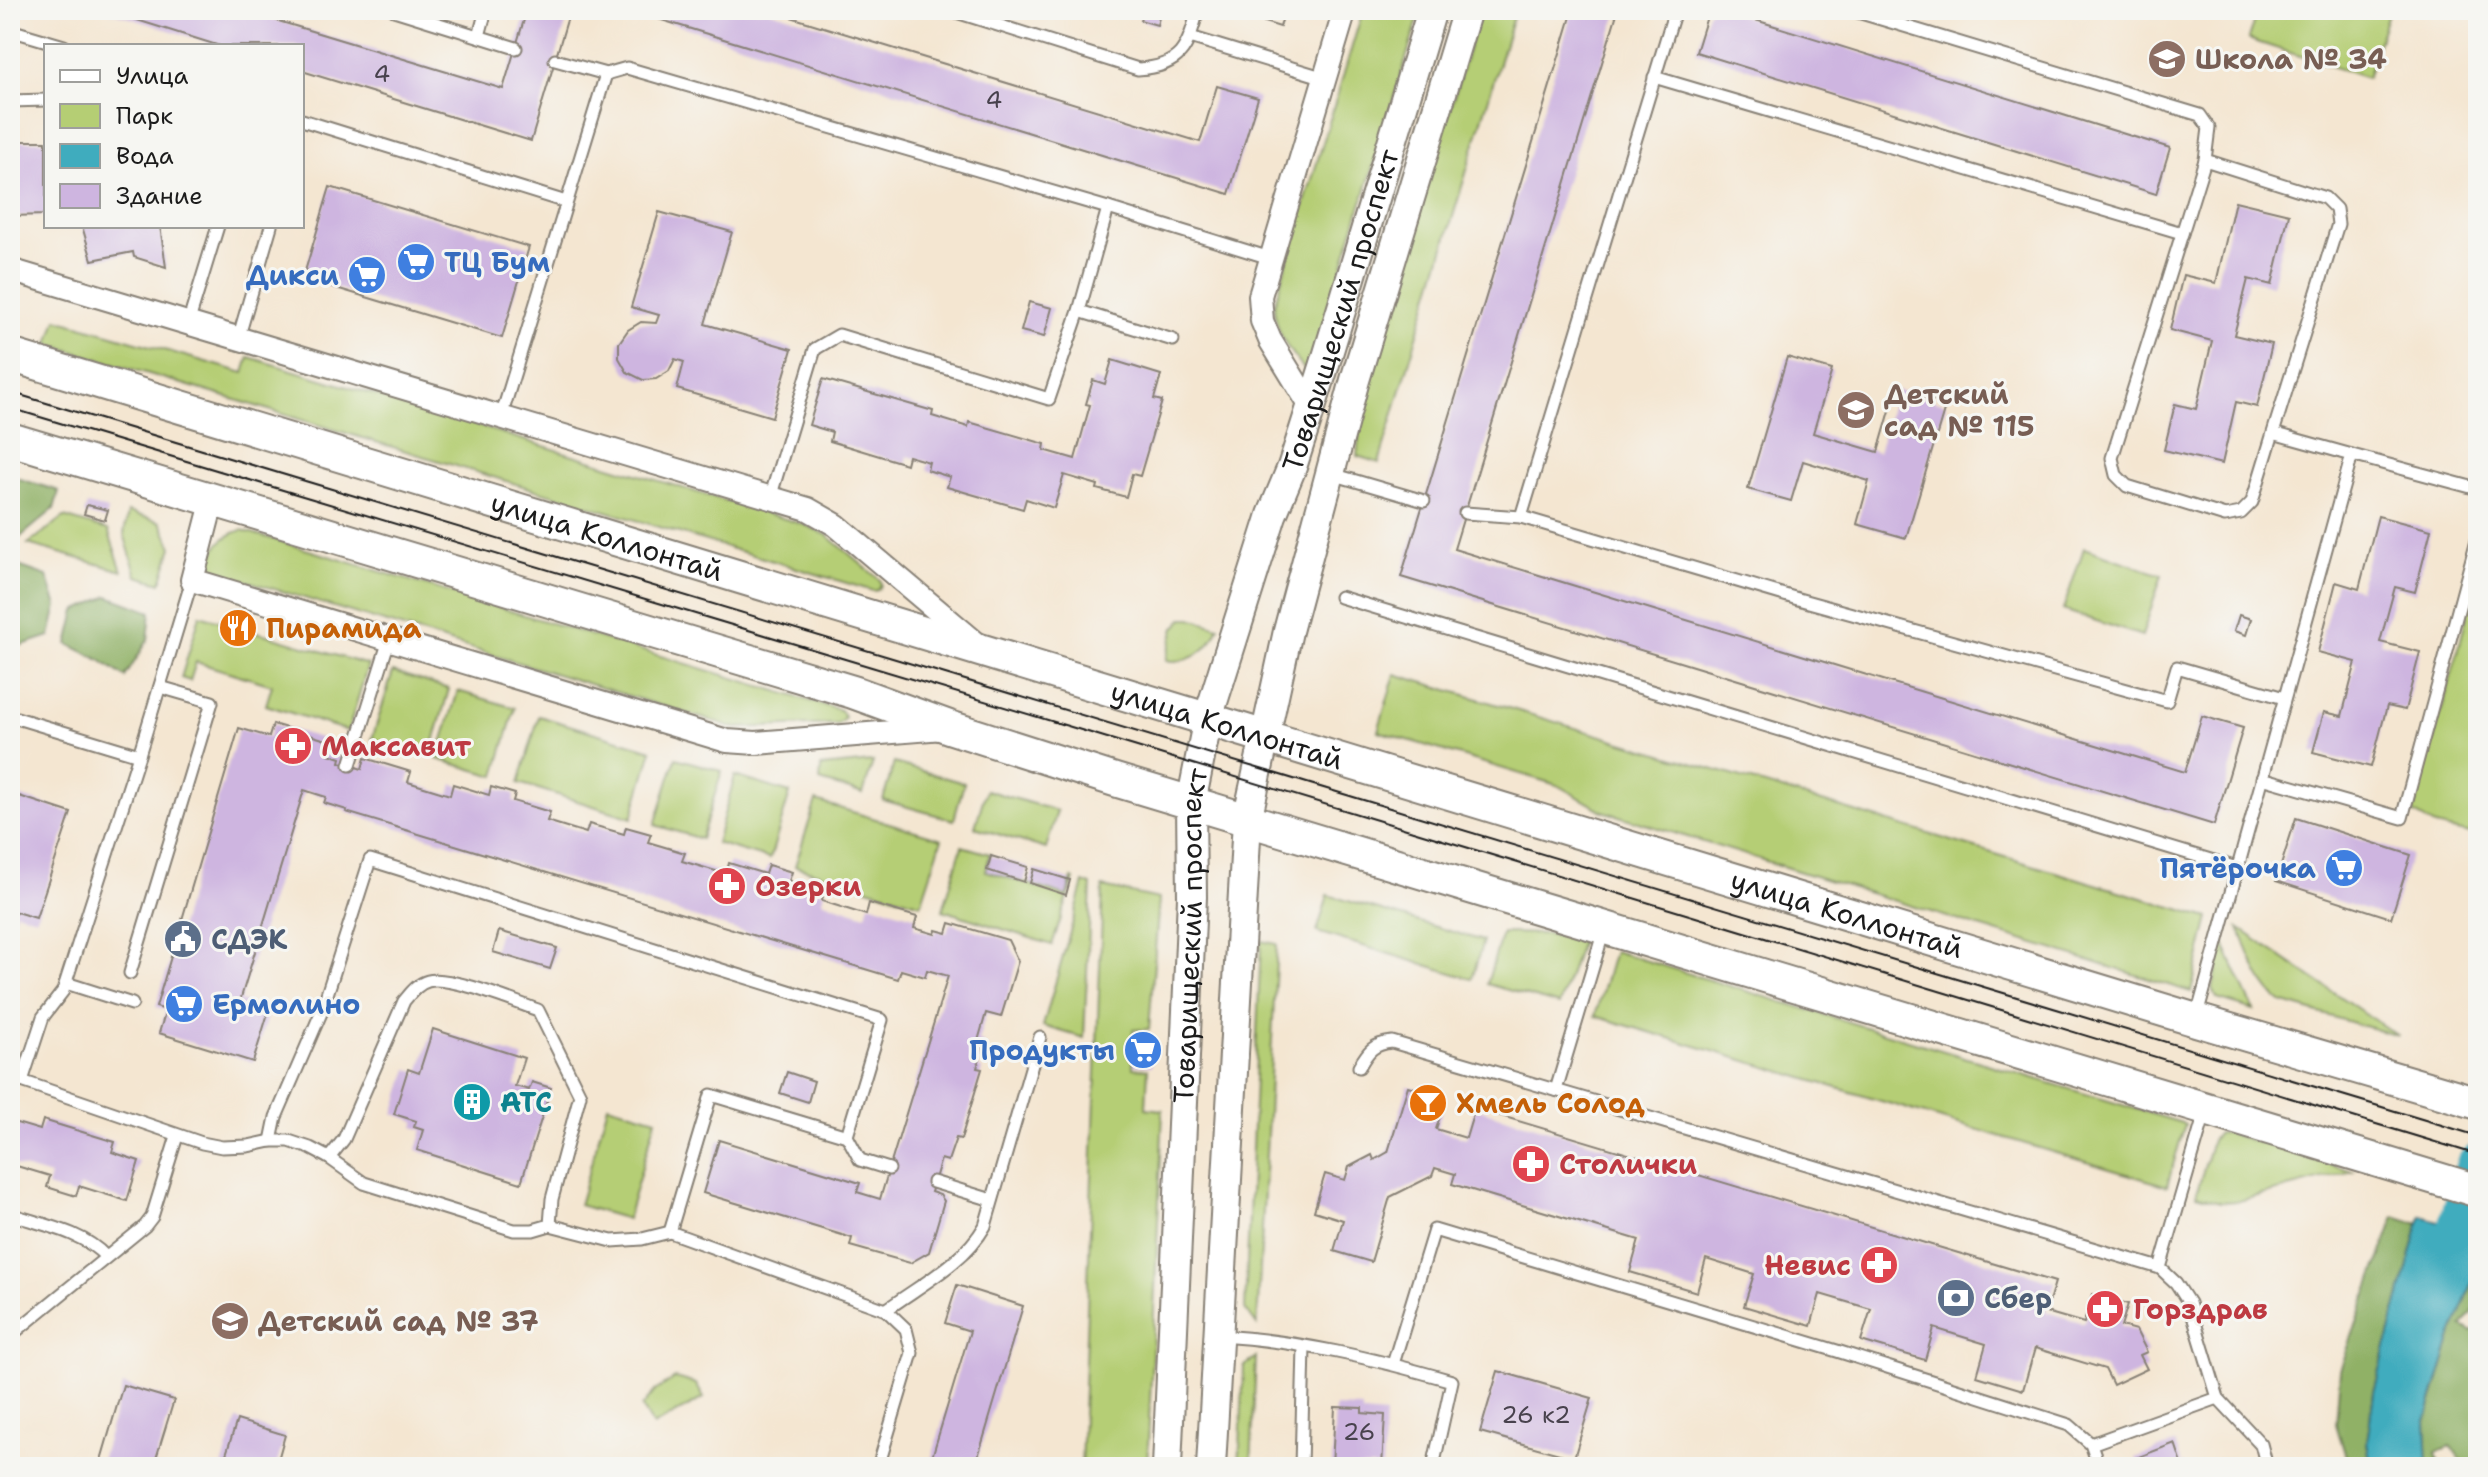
<svg xmlns="http://www.w3.org/2000/svg" width="2488" height="1477" font-family="'Shantell Sans',sans-serif">
  <style>
    .green { fill: #b5ce74; stroke: #687548; stroke-width: 2 }
    .forest { fill: #90b166; stroke: #566641; stroke-width: 2 }
    .water { fill: #3facbe; stroke: #2e646d; stroke-width: 2 }
    .lines { fill: none; stroke-linecap: round; stroke-linejoin: round }
    .river { stroke: #3facbe; stroke-width: 46 }
    .building { fill: #ceb5e0 }
    .service-casing { stroke: #888176; stroke-width: 15 }
    .minor-casing { stroke: #888176; stroke-width: 26 }
    .tertiary-casing { stroke: #888176; stroke-width: 32 }
    .secondary-casing { stroke: #888176; stroke-width: 36 }
    .service { stroke: #fff; stroke-width: 11 }
    .minor { stroke: #fff; stroke-width: 22 }
    .tertiary { stroke: #fff; stroke-width: 28 }
    .secondary { stroke: #fff; stroke-width: 32 }
    .tram { stroke: #1c1c1c; stroke-width: 2 }
    .labels { text-anchor: middle; dominant-baseline: central; stroke-width: 6; stroke-linejoin: round; paint-order: stroke }
    .number-label { font-size: 24px; fill: #48424d }
    .education-label { font-size: 28px; font-weight: bold; fill: #785e54; stroke: #f6f6f2; text-anchor: start }
    .shop-label { font-size: 28px; font-weight: bold; fill: #366cbe; stroke: #f6f6f2; text-anchor: end }
    .street-label { font-size: 28px; fill: #1c1c1c; stroke: #f6f6f2 }
    .food-label { font-size: 28px; font-weight: bold; fill: #c56008; stroke: #f6f6f2; text-anchor: start }
    .health-label { font-size: 28px; font-weight: bold; fill: #be3a42; stroke: #f6f6f2; text-anchor: start }
    .service-label { font-size: 28px; font-weight: bold; fill: #4e5e75; stroke: #f6f6f2; text-anchor: start }
    .culture-label { font-size: 28px; font-weight: bold; fill: #0d838f; stroke: #f6f6f2; text-anchor: start }
  </style>
  <rect width="100%" height="100%" fill="#f6f6f2"/>
  <filter id="ink" filterUnits="userSpaceOnUse"><feTurbulence type="fractalNoise" baseFrequency=".0125" numOctaves="2"/><feDisplacementMap in="SourceGraphic" scale="16" xChannelSelector="R" yChannelSelector="G"/><feConvolveMatrix kernelMatrix="1 2 1 2 8 2 1 2 1" color-interpolation-filters="sRGB"/></filter>
  <filter id="wash" filterUnits="userSpaceOnUse"><feTurbulence type="fractalNoise" baseFrequency=".006" numOctaves="4" result="noise"/><feDisplacementMap in="SourceGraphic" scale="32" xChannelSelector="R" yChannelSelector="G"/><feGaussianBlur stdDeviation="1.8" result="paint"/><feColorMatrix in="noise" values="0 0 0 0 0 0 0 0 0 0 0 0 0 0 0 0 0 1.4 0 .05"/><feComposite in="paint" operator="in"/></filter>
  <g filter="url(#wash)">
    <rect width="100%" height="100%" fill="#f4e6d1"/>
    <!-- green -->
    <g class="green">
      <path d="M 1363,10 L 1421,10 L 1310,371 L 1306,371 C 1289,353 1275,330 1274,305 Z"/>
      <polygon points="1480,10 1515,10 1379,463 1357,456 1363,397"/>
      <polygon points="2257,10 2389,10 2367,78 2248,39"/>
      <polygon points="57,319 244,373 249,357 805,525 827,535 880,580 881,585 878,590 873,591 49,344"/>
      <polygon points="128,512 161,522 172,547 161,583 137,576 124,534"/>
      <polygon points="64,517 108,530 122,571 28,544"/>
      <path d="M 242,530 L 840,710 L 845,718 L 838,724 L 735,728 L 218,572 L 211,567 C 212,546 223,536 242,530 Z"/>
      <polygon points="2084,548 2162,575 2142,636 2063,610"/>
      <polygon points="2478,568 2478,836 2435,826 2413,813 2458,652"/>
      <polygon points="200,615 368,665 348,731 266,705 272,685 196,662 190,681 181,678"/>
      <path d="M 1184,618 L 1191,618 L 1219,627 C 1210,649 1190,665 1166,660 L 1175,628 Z"/>
      <polygon points="393,672 449,689 430,756 372,739"/>
      <polygon points="1395,674 2209,918 2191,992 1603,811 1557,785 1378,731"/>
      <polygon points="458,691 515,708 495,776 437,759"/>
      <polygon points="539,716 652,750 632,818 519,783"/>
      <polygon points="676,758 722,771 701,839 655,825"/>
      <polygon points="873,762 863,794 820,781 821,767"/>
      <polygon points="894,763 964,783 954,820 883,800"/>
      <polygon points="735,776 790,793 770,859 716,843"/>
      <polygon points="986,790 1057,811 1046,849 975,827"/>
      <polygon points="816,801 942,839 921,904 795,866"/>
      <polygon points="962,846 990,854 986,871 1066,896 1072,879 1074,880 1052,945 943,910"/>
      <polygon points="1084,883 1091,885 1084,1038 1043,1026"/>
      <polygon points="1103,887 1159,899 1149,1029 1133,1030 1133,1068 1148,1069 1146,1108 1163,1110 1147,1467 1081,1467"/>
      <polygon points="1328,895 1483,941 1472,979 1317,932"/>
      <path d="M 2239,928 L 2398,1036 L 2281,1002 C 2258,984 2250,954 2239,928 Z"/>
      <polygon points="1502,933 1548,934 1581,941 1559,1005 1487,984"/>
      <polygon points="1261,941 1277,944 1257,1325 1245,1309"/>
      <polygon points="2223,942 2254,1010 2217,999 2213,988"/>
      <polygon points="1614,951 2185,1124 2167,1186 1595,1016"/>
      <polygon points="608,1105 656,1119 627,1219 579,1205"/>
      <polygon points="2218,1133 2227,1133 2353,1171 2239,1201 2220,1202 2196,1195 2212,1140"/>
      <polygon points="1256,1357 1251,1467 1239,1467 1244,1367"/>
      <polygon points="675,1378 696,1384 704,1398 653,1426 642,1407 655,1391"/>
    </g>
    <!-- forest -->
    <g class="forest">
      <polygon points="10,476 59,491 54,509 17,540 10,538"/>
      <polygon points="10,563 47,576 57,606 50,636 10,649"/>
      <polygon points="108,596 151,612 148,640 125,677 100,660 68,644 76,611"/>
      <polygon points="2395,1216 2419,1224 2374,1392 2367,1442 2371,1467 2349,1467 2336,1424 2340,1370"/>
      <polygon points="2478,1268 2478,1305 2462,1327 2472,1332 2478,1329 2478,1455 2466,1467 2451,1446 2436,1452 2439,1467 2428,1467 2426,1422 2453,1333"/>
    </g>
    <!-- water -->
    <polygon class="water" points="2421,1216 2478,1232 2478,1268 2453,1333 2426,1421 2428,1467 2371,1467 2367,1442 2374,1392"/>
    <g class="lines">
      <!-- river -->
      <polyline class="river" points="2444,1287 2478,1167"/>
    </g>
    <g id="blocks">
      <!-- building -->
      <g class="building">
        <polygon points="105,10 242,10 503,89 527,10 570,10 531,141 302,71 302,46 220,46"/>
        <polygon points="629,10 768,10 1200,142 1217,86 1258,98 1229,194"/>
        <polygon points="1143,10 1161,10 1157,25 1140,20"/>
        <polygon points="1243,10 1285,10 1280,27 1242,15"/>
        <polygon points="1573,10 1618,10 1454,549 2185,772 2202,716 2243,728 2214,825 1401,577"/>
        <polygon points="1709,10 1723,10 2170,148 2156,194 1696,52"/>
        <polygon points="10,141 46,141 46,215 10,216"/>
        <polygon points="330,187 529,247 502,338 303,278"/>
        <polygon points="2235,201 2289,214 2272,285 2248,279 2234,335 2272,344 2257,407 2236,402 2222,464 2164,450 2175,404 2196,409 2212,341 2170,330 2183,275 2216,283"/>
        <polygon points="659,212 732,232 705,324 792,349 772,417 677,389 684,362 675,359 669,371 656,379 643,380 627,372 619,358 619,343 628,330 641,322 656,323 659,315 631,307"/>
        <polygon points="82,226 160,226 166,267 134,257 133,252 92,260"/>
        <polygon points="1029,302 1052,308 1044,337 1021,331"/>
        <polygon points="1787,357 1832,370 1813,433 1878,452 1896,390 1946,404 1906,538 1857,524 1869,481 1803,461 1791,501 1748,489"/>
        <polygon points="1112,360 1161,375 1154,399 1162,401 1140,476 1132,474 1126,497 1097,489 1098,485 1064,475 1054,508 1026,499 1023,509 947,487 950,477 927,470 929,462 908,456 906,464 830,441 832,432 809,425 823,379 933,411 932,416 968,427 969,422 1045,444 1044,450 1075,459 1090,405 1086,404 1093,380 1105,384"/>
        <polygon points="87,505 108,510 105,520 84,514"/>
        <polygon points="2378,516 2431,530 2415,592 2395,587 2380,642 2420,652 2405,710 2387,706 2371,767 2313,752 2324,712 2342,716 2356,662 2318,652 2336,582 2359,589"/>
        <polygon points="2239,615 2251,619 2246,635 2234,631"/>
        <polygon points="273,724 333,742 329,754 341,758 340,762 362,769 365,758 411,772 408,782 450,795 453,784 489,795 491,787 515,794 513,801 550,812 547,821 586,833 589,824 624,834 626,827 651,834 648,842 685,853 682,861 726,874 729,863 765,874 768,865 792,872 789,881 824,892 822,901 866,915 869,903 917,917 914,928 935,934 936,930 947,933 950,923 1008,940 1018,961 1001,1017 986,1013 978,1041 984,1043 977,1068 982,1069 961,1139 956,1138 948,1161 941,1159 931,1192 940,1195 944,1201 929,1252 910,1263 850,1246 852,1238 703,1193 719,1140 860,1183 857,1192 880,1199 948,976 927,970 925,977 901,970 898,979 346,812 347,810 324,803 326,797 304,790 240,1001 269,1010 253,1062 159,1033 166,1010 156,1007 239,728 269,737"/>
        <polygon points="10,793 71,813 36,918 16,912 12,923 10,922"/>
        <polygon points="2296,818 2411,855 2391,918 2276,881"/>
        <polygon points="991,856 1028,867 1024,882 987,870"/>
        <polygon points="1034,869 1070,880 1066,895 1030,883"/>
        <polygon points="499,931 557,948 550,969 493,952"/>
        <polygon points="433,1029 524,1058 515,1086 529,1090 532,1082 551,1088 521,1183 417,1150 423,1130 414,1127 416,1121 394,1114 408,1069 419,1073"/>
        <polygon points="1135,1035 1152,1035 1152,1066 1134,1065"/>
        <polygon points="787,1072 814,1081 808,1102 780,1093"/>
        <polygon points="1408,1086 1446,1098 1436,1129 1466,1138 1475,1108 2055,1282 2046,1312 2084,1323 2092,1294 2128,1304 2121,1326 2136,1330 2147,1352 2140,1355 2147,1369 2113,1385 2105,1369 2035,1348 2023,1390 1977,1376 1986,1344 1934,1328 1925,1360 1861,1341 1871,1309 1847,1302 1820,1294 1811,1326 1744,1306 1754,1274 1706,1259 1697,1292 1630,1272 1639,1240 1452,1184 1455,1174 1435,1168 1432,1176 1390,1197 1371,1262 1334,1251 1343,1220 1314,1211 1325,1174 1345,1180 1349,1167 1372,1155 1374,1160 1388,1152"/>
        <polygon points="43,1120 115,1142 112,1152 139,1161 127,1201 79,1186 76,1196 47,1187 50,1176 10,1164 10,1121 40,1130"/>
        <polygon points="957,1285 1023,1306 975,1467 929,1467 970,1331 945,1323"/>
        <polygon points="1498,1371 1592,1398 1574,1458 1480,1432"/>
        <polygon points="123,1385 174,1400 154,1465 160,1467 99,1467"/>
        <polygon points="1335,1407 1362,1408 1362,1413 1385,1415 1382,1467 1332,1467"/>
        <polygon points="237,1420 285,1435 276,1467 222,1467"/>
        <polygon points="2175,1443 2182,1464 2191,1467 2139,1467 2136,1458"/>
      </g>
    </g>
  </g>
  <g filter="url(#ink)">
    <use href="#blocks" fill-opacity="0" stroke="#888176" stroke-width="2"/>
    <g class="lines">
      <!-- service casing -->
      <g class="service-casing">
        <g id="service">
          <polyline points="394,10 516,48"/>
          <path d="M 950,10 L 1138,69 C 1182,66 1187,49 1198,10"/>
          <polyline points="1851,10 2200,115 2209,128 2205,160"/>
          <polyline points="10,30 64,46"/>
          <polyline points="479,36 486,10"/>
          <polyline points="1190,37 1325,78"/>
          <polyline points="555,60 606,74 627,68 1108,208 1270,258"/>
          <polyline points="1654,77 2182,233"/>
          <polyline points="10,101 46,100"/>
          <polyline points="302,120 566,202"/>
          <polyline points="1079,311 1173,340"/>
          <polyline points="188,324 218,226"/>
          <polyline points="238,339 271,226"/>
          <polyline points="501,417 606,74"/>
          <polyline points="2273,433 2252,502 2241,513 2225,516 2127,486 2116,475 2112,458 2205,160 2325,198 2336,209 2338,224 2273,433 2352,455"/>
          <polyline points="1332,474 1424,501"/>
          <polyline points="770,498 815,349 839,335 1049,399 1079,311 1108,208"/>
          <polyline points="1465,513 1521,517 1798,599 2167,701 2177,667 2284,698"/>
          <polyline points="1521,517 1675,10"/>
          <polyline points="1340,597 2237,868"/>
          <polyline points="10,716 139,755"/>
          <polyline points="350,765 389,640"/>
          <polyline points="2262,778 2402,818 2478,536"/>
          <polyline points="130,973 212,702 160,687"/>
          <polyline points="66,983 132,1004"/>
          <polyline points="2196,1019 2352,455 2478,489"/>
          <path d="M 1359,1067 C 1368,1051 1373,1044 1392,1042 L 2160,1268 L 2205,1113"/>
          <path d="M 10,1077 L 202,1143 L 222,1147 L 248,1146 L 271,1141 L 289,1141 L 310,1148 L 329,1158 L 364,1183 L 514,1230 L 533,1230 L 550,1225 L 612,1241 L 642,1239 L 670,1232 L 886,1310 C 920,1285 964,1263 985,1226 L 1040,1037"/>
          <polyline points="22,1081 43,1017 63,991 139,755 192,580"/>
          <polyline points="1556,1090 1604,930"/>
          <polyline points="847,1136 860,1160 889,1169"/>
          <polyline points="271,1141 276,1117 321,1013 370,860 882,1020 847,1136 711,1095 670,1232"/>
          <path d="M 329,1158 L 344,1139 L 404,1001 C 411,993 417,984 428,981 C 449,975 515,1002 538,1010 L 580,1095 L 552,1199 L 550,1225"/>
          <polyline points="933,1182 992,1200"/>
          <path d="M 10,1214 C 43,1225 82,1231 106,1257"/>
          <polyline points="10,1336 145,1226 152,1217 177,1136"/>
          <path d="M 1217,1336 C 1297,1340 1376,1359 1452,1381 L 1433,1467"/>
          <polyline points="1393,1364 1434,1230 1837,1351 2069,1425 2091,1444 2099,1467"/>
          <polyline points="2218,1398 2261,1444 2267,1467"/>
          <polyline points="2091,1444 2218,1398 2189,1303 2176,1283 2160,1268"/>
          <polyline points="878,1467 912,1353 906,1329 886,1310"/>
          <polyline points="1301,1467 1304,1347"/>
        </g>
      </g>
      <!-- minor casing -->
      <g class="minor-casing">
        <g id="minor">
          <polyline points="10,270 808,509 836,525 977,644"/>
          <polyline points="1311,407 1270,340 1262,321 1260,296 1345,10"/>
          <polyline points="213,499 192,580 727,741 756,743 943,728"/>
        </g>
      </g>
      <!-- tertiary casing -->
      <g class="tertiary-casing">
        <g id="tertiary">
          <path id="s1" d="M 1167,1467 L 1192,897 L 1191,803 L 1208,718 L 1272,515 L 1292,467 L 1324,367 L 1432,10"/>
          <polyline points="1211,1467 1247,820 1288,631 1355,380 1467,10"/>
        </g>
      </g>
      <!-- secondary casing -->
      <g class="secondary-casing">
        <g id="secondary">
          <path id="s2" d="M 10,355 L 2196,1020 L 2478,1103"/>
          <polyline points="10,439 853,692 949,727 1115,780 2478,1191"/>
        </g>
      </g>
      <!-- service -->
      <use href="#service" class="service"/>
      <!-- minor -->
      <use href="#minor" class="minor"/>
      <!-- tertiary -->
      <use href="#tertiary" class="tertiary"/>
      <!-- secondary -->
      <use href="#secondary" class="secondary"/>
      <!-- tram -->
      <g class="tram">
        <polyline points="10,392 2478,1136"/>
        <polyline points="10,408 1091,733 2478,1155"/>
      </g>
    </g>
  </g>
  <!-- icons -->
  <defs>
    <g id="school-disc" transform="scale(2)"><circle r="9.5" fill="#8d6e63" stroke="#f6f6f2"/><path d="M0-5L7-2L0 1L-7-2ZM-4 1L0 2.5L4 1V4Q0 6-4 4Z" fill="#fff"/></g>
    <g id="supermarket-disc" transform="scale(2)"><circle r="9.5" fill="#3f7fe0" stroke="#f6f6f2"/><path d="M-6-5.5h2.5l.6 2H6L4.5 2H-2.5L-4.4-4H-6ZM-1.5 3.2a1.3 1.3 0 1 0 .1 0ZM3 3.2a1.3 1.3 0 1 0 .1 0Z" fill="#fff"/></g>
    <g id="restaurant-disc" transform="scale(2)"><circle r="9.5" fill="#e8710a" stroke="#f6f6f2"/><path d="M-5-6h1v4h1v-4h1v4h1v-4h1v5L-1.5 .5V6h-2V.5L-5-1ZM5-6V6H3V1.5H1.5Q1.5-4 5-6Z" fill="#fff"/></g>
    <g id="pharmacy-disc" transform="scale(2)"><circle r="9.5" fill="#e0444e" stroke="#f6f6f2"/><path d="M-2-6h4v4h4v4h-4v4h-4v-4h-4v-4h4Z" fill="#fff"/></g>
    <g id="civic-disc" transform="scale(2)"><circle r="9.5" fill="#5c6f8a" stroke="#f6f6f2"/><path d="M-.6-6.5H3V-4.5H.6V-3L4-1V1h2V6H-6V1h2V-1L-.6-3ZM-1.2 2.5V6h2.4V2.5Z" fill="#fff"/></g>
    <g id="building-disc" transform="scale(2)"><circle r="9.5" fill="#0f9aa8" stroke="#f6f6f2"/><path d="M-4-6H4V6H1V3H-1V6H-4ZM-2.5-4.3h1.7v1.8h-1.7ZM.8-4.3h1.7v1.8H.8ZM-2.5-1h1.7V.8h-1.7ZM.8-1h1.7V.8H.8Z" fill="#fff"/></g>
    <g id="bar-disc" transform="scale(2)"><circle r="9.5" fill="#e8710a" stroke="#f6f6f2"/><path d="M-6-5H6L.8 .8V4.5H3.5V6h-7V4.5H-.8V.8Z" fill="#fff"/></g>
    <g id="bank-disc" transform="scale(2)"><circle r="9.5" fill="#5c6f8a" stroke="#f6f6f2"/><path d="M-6-4H6V4H-6ZM0-2.3a2.3 2.3 0 1 0 0 4.6a2.3 2.3 0 1 0 0-4.6Z" fill="#fff"/></g>
  </defs>
  <g fill-rule="evenodd">
    <use href="#school-disc" x="2167" y="59"/>
    <use href="#supermarket-disc" x="416" y="262"/>
    <use href="#supermarket-disc" x="367" y="275"/>
    <use href="#school-disc" x="1856" y="410"/>
    <use href="#restaurant-disc" x="238" y="628"/>
    <use href="#pharmacy-disc" x="293" y="746"/>
    <use href="#supermarket-disc" x="2344" y="868"/>
    <use href="#pharmacy-disc" x="727" y="886"/>
    <use href="#civic-disc" x="183" y="939"/>
    <use href="#supermarket-disc" x="184" y="1004"/>
    <use href="#supermarket-disc" x="1143" y="1050"/>
    <use href="#building-disc" x="472" y="1102"/>
    <use href="#bar-disc" x="1428" y="1103"/>
    <use href="#pharmacy-disc" x="1531" y="1164"/>
    <use href="#pharmacy-disc" x="1879" y="1265"/>
    <use href="#bank-disc" x="1956" y="1298"/>
    <use href="#pharmacy-disc" x="2105" y="1309"/>
    <use href="#school-disc" x="230" y="1321"/>
  </g>
  <g class="labels">
    <!-- number labels -->
    <g class="number-label">
      <text x="382" y="74">4</text>
      <text x="994" y="100">4</text>
      <text x="1536" y="1415">26 к2</text>
      <text x="1359" y="1432">26</text>
    </g>
    <!-- education labels -->
    <g class="education-label">
      <text x="2195" y="59">Школа № 34</text>
      <text x="1884" y="394">Детский<tspan x="1884" dy="32">сад № 115</tspan></text>
      <text x="258" y="1321">Детский сад № 37</text>
    </g>
    <!-- shop labels -->
    <g class="shop-label">
      <text x="444" y="262" text-anchor="start">ТЦ Бум</text>
      <text x="339" y="275">Дикси</text>
      <text x="2316" y="868">Пятёрочка</text>
      <text x="212" y="1004" text-anchor="start">Ермолино</text>
      <text x="1115" y="1050">Продукты</text>
    </g>
    <!-- street labels -->
    <g class="street-label">
      <text stroke="none"><textPath href="#s1" startOffset="1180">Товарищеский проспект</textPath></text>
      <text stroke="none"><textPath href="#s2" startOffset="624">улица Коллонтай</textPath></text>
      <text stroke="none"><textPath href="#s2" startOffset="1272">улица Коллонтай</textPath></text>
      <text stroke="none"><textPath href="#s2" startOffset="1920">улица Коллонтай</textPath></text>
      <text stroke="none"><textPath href="#s1" startOffset="532">Товарищеский проспект</textPath></text>
    </g>
    <!-- food labels -->
    <g class="food-label">
      <text x="266" y="628">Пирамида</text>
      <text x="1456" y="1103">Хмель Солод</text>
    </g>
    <!-- health labels -->
    <g class="health-label">
      <text x="321" y="746">Максавит</text>
      <text x="755" y="886">Озерки</text>
      <text x="1559" y="1164">Столички</text>
      <text x="1851" y="1265" text-anchor="end">Невис</text>
      <text x="2133" y="1309">Горздрав</text>
    </g>
    <!-- service labels -->
    <g class="service-label">
      <text x="211" y="939">СДЭК</text>
      <text x="1984" y="1298">Сбер</text>
    </g>
    <!-- culture labels -->
    <g class="culture-label">
      <text x="500" y="1102">АТС</text>
    </g>
  </g>
  <!-- margin -->
  <rect width="2488" height="1477" fill="none" stroke="#f6f6f2" stroke-width="40"/>
  <!-- legend -->
  <rect x="44" y="44" width="260" height="184" fill="#f6f6f2" stroke="#9f9f9c" stroke-width="2"/>
  <rect x="60" y="70" width="40" height="12" fill="#ffffff" stroke="#9f9f9c" stroke-width="2"/>
  <text x="116" y="84" font-size="24" fill="#1c1c1c">Улица</text>
  <rect x="60" y="104" width="40" height="24" fill="#b5ce74" stroke="#9f9f9c" stroke-width="2"/>
  <text x="116" y="124" font-size="24" fill="#1c1c1c">Парк</text>
  <rect x="60" y="144" width="40" height="24" fill="#3facbe" stroke="#9f9f9c" stroke-width="2"/>
  <text x="116" y="164" font-size="24" fill="#1c1c1c">Вода</text>
  <rect x="60" y="184" width="40" height="24" fill="#ceb5e0" stroke="#9f9f9c" stroke-width="2"/>
  <text x="116" y="204" font-size="24" fill="#1c1c1c">Здание</text>
</svg>
